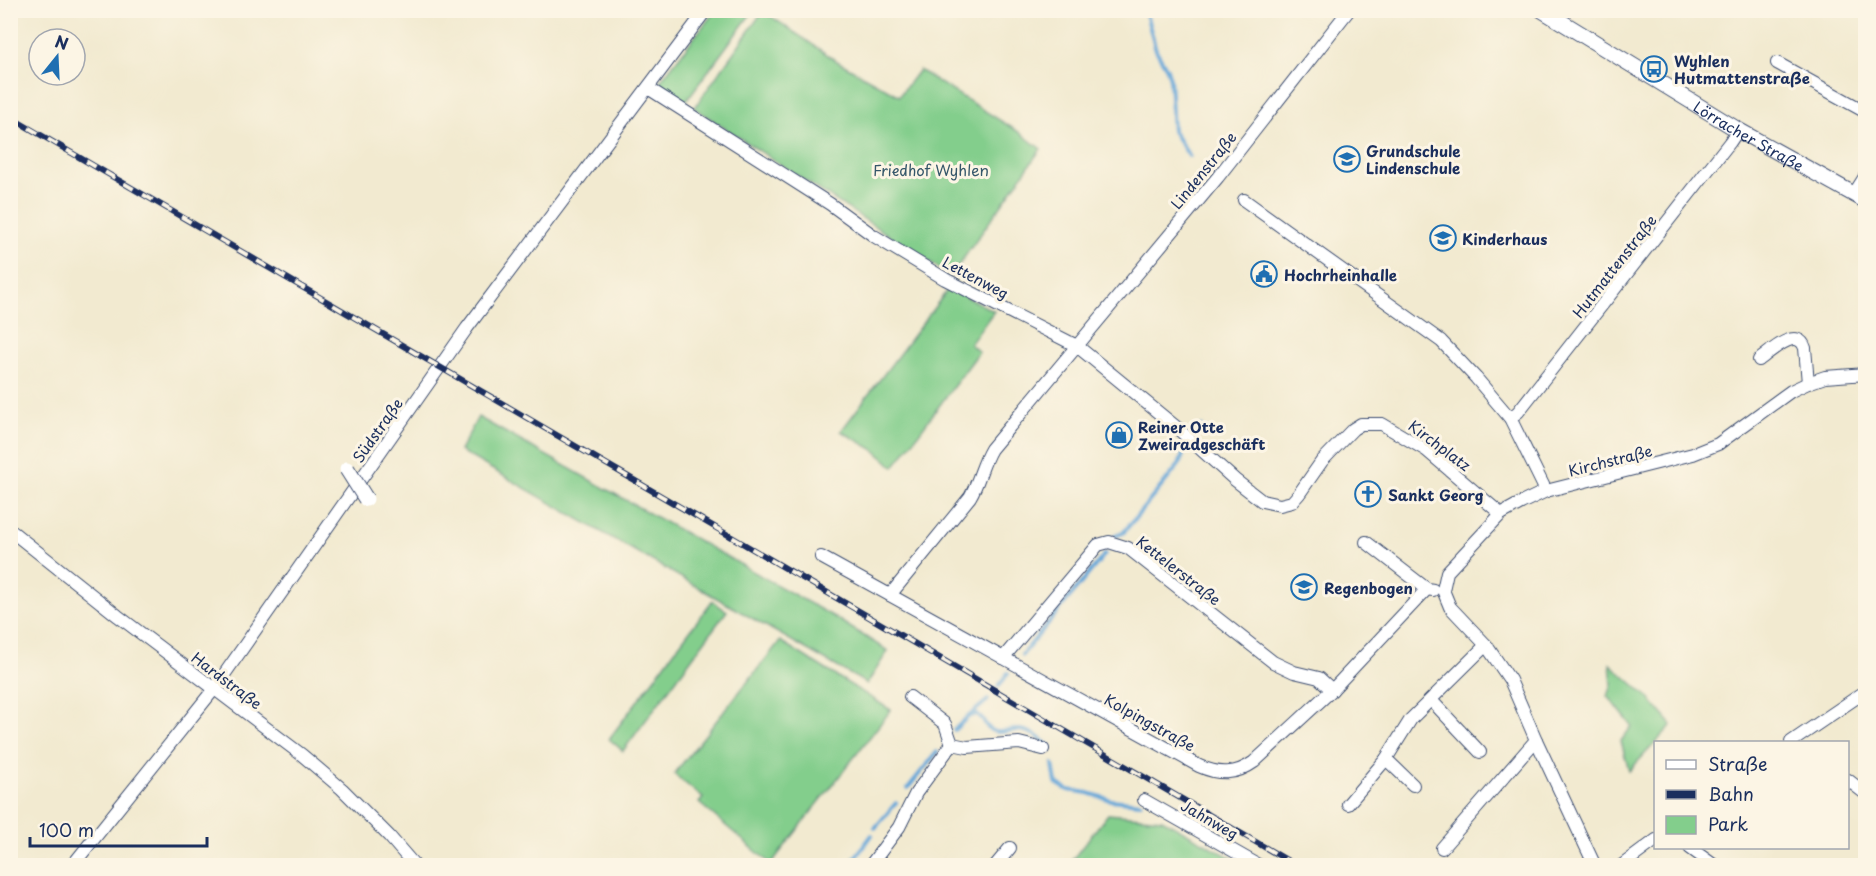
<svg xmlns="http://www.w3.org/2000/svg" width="1876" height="876" font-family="'Playpen Sans',sans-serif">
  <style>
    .green { fill: #83ce8c; stroke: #4f7e75; stroke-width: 1.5 }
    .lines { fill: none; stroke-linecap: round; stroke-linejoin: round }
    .stream { stroke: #65a7d9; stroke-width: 4 }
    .minor-casing { stroke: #3b4b6f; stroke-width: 14 }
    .major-casing { stroke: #3b4b6f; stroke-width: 17 }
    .minor { stroke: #fff; stroke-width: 12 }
    .major { stroke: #fff; stroke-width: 15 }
    .rail-casing { stroke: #1b2f5e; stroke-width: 6 }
    .rail { stroke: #fcf5e5; stroke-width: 4; stroke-dasharray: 11; stroke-linecap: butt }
    .major-bridge-casing { stroke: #3b4b6f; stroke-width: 17; stroke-linecap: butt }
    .major-bridge { stroke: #fff; stroke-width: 15 }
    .labels { text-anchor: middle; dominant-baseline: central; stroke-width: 6; stroke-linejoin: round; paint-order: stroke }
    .poi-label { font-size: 15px; font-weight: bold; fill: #1b2f5e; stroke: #fcf5e5; text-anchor: start }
    .street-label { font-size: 15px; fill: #1b2f5e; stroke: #fcf5e5 }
    .park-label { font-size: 15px; fill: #35576a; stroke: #fcf5e5 }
  </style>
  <rect width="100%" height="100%" fill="#fcf5e5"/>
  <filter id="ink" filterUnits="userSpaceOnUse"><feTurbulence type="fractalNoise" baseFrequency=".0167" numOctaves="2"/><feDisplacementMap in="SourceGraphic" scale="12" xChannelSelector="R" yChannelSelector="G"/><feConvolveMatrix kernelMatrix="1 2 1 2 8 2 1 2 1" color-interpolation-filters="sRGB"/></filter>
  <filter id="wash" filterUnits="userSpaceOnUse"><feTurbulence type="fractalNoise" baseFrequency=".008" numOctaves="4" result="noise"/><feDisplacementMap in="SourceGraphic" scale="24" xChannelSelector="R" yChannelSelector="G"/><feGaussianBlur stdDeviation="1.35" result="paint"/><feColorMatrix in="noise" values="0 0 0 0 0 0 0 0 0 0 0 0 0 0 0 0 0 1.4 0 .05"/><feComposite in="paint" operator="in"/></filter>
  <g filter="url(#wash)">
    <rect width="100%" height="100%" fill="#f2ead0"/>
    <!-- green -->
    <g class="green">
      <polygon points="715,11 753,11 686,101 676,100 662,91 660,81"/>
      <polygon points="763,11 837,61 899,96 919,70 1019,132 1041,149 951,276 694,108"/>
      <polygon points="949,288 994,311 970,344 979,352 894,467 874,450 841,431"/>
      <polygon points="478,417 834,617 888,651 867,684 460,451"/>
      <polygon points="712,601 727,611 623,751 609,739"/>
      <polygon points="780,641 891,710 771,864 699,803 703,798 674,774"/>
      <polygon points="1610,664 1647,696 1672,725 1629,771 1621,741 1632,726 1608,696 1612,685"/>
      <polygon points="1108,814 1162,819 1244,865 1068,865"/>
    </g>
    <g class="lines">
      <!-- stream -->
      <g class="stream">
        <polyline points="1145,10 1156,50 1167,69 1170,79 1173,131 1189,156"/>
        <polyline points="1193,434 1201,426"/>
        <polyline points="1115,536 1123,533 1179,465 1184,452"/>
        <polyline points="1022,655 1105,554"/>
        <polyline points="999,686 1008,673"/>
        <polyline points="970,715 988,700"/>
        <path d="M 954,730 L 969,716 L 977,714 C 984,718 984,727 993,731 C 1001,734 1008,730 1017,730 C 1031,730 1040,738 1050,747"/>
        <polyline points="1053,764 1056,783 1068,790 1088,793 1111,800 1141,803"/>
        <polyline points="908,788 937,752"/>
        <polyline points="875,828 896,803"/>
        <polyline points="854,859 872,835"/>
      </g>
    </g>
  </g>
  <g filter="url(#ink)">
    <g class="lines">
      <!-- minor casing -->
      <g class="minor-casing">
        <g id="minor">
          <polyline points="1777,63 1866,112"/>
          <polyline points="648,88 830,204 874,236 945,279 1077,346 1176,427 1235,480 1262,501 1280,505 1292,502 1299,494 1322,461 1353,429 1361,424 1382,424 1426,450 1501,514"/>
          <polyline points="1854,194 1866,175"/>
          <polyline points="1244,200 1441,341 1476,378 1510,418 1546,491"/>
          <path d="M 1759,360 C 1769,353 1797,325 1805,348 L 1808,383"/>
          <polyline points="1510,418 1518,412 1730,142 1738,130"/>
          <polyline points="10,530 118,616 302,755 342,789 389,836 415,866"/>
          <polyline points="1366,542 1427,589 1433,590"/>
          <path d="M 821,557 L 1199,766 C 1219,775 1236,775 1254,762 L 1332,690 L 1427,589"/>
          <path d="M 890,595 L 970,497 C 979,482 982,464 991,449 L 1218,177 L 1349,10"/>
          <polyline points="1003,658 1098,545 1109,542 1128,548 1273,662 1294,672 1319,678 1332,690"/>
          <polyline points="910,697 945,724 952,744 967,747 1019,743 1043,749"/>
          <polyline points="1431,700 1480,752"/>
          <polyline points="1791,742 1866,691"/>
          <polyline points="1386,759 1413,785"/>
          <polyline points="1848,780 1866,794"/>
          <polyline points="1144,800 1260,866"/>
          <polyline points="1348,804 1386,759 1411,719 1486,645"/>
          <polyline points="1442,848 1536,740"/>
          <polyline points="1690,848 1715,866"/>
          <polyline points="72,866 214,689 467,328 706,10"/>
          <polyline points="870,866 899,827 916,793 952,744"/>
          <polyline points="995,866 1010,848"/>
          <polyline points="1595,866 1536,740 1510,680 1486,645 1450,607 1443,590 1447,572 1501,514 1521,503 1546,491 1693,454 1718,444 1791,391 1808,383 1825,377 1866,374"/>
          <polyline points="1621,866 1656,840"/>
        </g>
      </g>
      <!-- major casing -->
      <g class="major-casing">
        <g id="major">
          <path id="s1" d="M 1542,10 L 1738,130 L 1866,201"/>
        </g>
      </g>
      <!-- minor -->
      <use href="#minor" class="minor"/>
      <!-- major -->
      <use href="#major" class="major"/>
      <!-- rail casing -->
      <g class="rail-casing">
        <polyline id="rail" points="10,117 1297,866"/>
      </g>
      <!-- rail -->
      <use href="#rail" class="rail"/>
      <!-- major-bridge casing -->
      <g class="major-bridge-casing">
        <polyline id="major-bridge" points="347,469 366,499"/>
      </g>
      <!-- major-bridge -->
      <use href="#major-bridge" class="major-bridge"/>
    </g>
  </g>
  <!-- icons -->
  <defs>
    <g id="bus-ring" transform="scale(1.35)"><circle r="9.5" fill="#fcf5e5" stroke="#1f6fb2" stroke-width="1.5"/><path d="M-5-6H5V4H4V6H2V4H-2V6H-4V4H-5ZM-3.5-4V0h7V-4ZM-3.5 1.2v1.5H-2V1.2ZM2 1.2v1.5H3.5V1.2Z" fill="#1f6fb2"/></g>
    <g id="school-ring" transform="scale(1.35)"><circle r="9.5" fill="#fcf5e5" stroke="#1f6fb2" stroke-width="1.5"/><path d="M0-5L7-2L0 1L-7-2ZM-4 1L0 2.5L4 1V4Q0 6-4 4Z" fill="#1f6fb2"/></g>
    <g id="civic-ring" transform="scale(1.35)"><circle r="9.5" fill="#fcf5e5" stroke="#1f6fb2" stroke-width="1.5"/><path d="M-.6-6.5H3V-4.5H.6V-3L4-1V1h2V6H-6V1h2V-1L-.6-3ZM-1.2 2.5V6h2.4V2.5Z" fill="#1f6fb2"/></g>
    <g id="shop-ring" transform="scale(1.35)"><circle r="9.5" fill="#fcf5e5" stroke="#1f6fb2" stroke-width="1.5"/><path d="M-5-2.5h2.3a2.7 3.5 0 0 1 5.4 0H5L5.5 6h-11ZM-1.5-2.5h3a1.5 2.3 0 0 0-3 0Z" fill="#1f6fb2"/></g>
    <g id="church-ring" transform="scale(1.35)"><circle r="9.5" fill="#fcf5e5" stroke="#1f6fb2" stroke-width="1.5"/><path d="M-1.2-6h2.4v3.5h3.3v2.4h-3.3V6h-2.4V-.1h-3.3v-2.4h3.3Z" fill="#1f6fb2"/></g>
  </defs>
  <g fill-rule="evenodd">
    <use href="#bus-ring" x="1654" y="69"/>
    <use href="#school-ring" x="1347" y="159"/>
    <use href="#school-ring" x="1443" y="238"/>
    <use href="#civic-ring" x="1264" y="274"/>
    <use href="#shop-ring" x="1119" y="435"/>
    <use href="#church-ring" x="1368" y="494"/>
    <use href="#school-ring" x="1304" y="587"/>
  </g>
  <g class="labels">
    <!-- poi labels -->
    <g class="poi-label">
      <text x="1674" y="60">Wyhlen<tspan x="1674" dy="17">Hutmattenstraße</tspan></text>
      <text x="1366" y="150">Grundschule<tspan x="1366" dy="17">Lindenschule</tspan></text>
      <text x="1462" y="238">Kinderhaus</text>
      <text x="1284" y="274">Hochrheinhalle</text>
      <text x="1138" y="426">Reiner Otte<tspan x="1138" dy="17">Zweiradgeschäft</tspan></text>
      <text x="1388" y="494">Sankt Georg</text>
      <text x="1324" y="587">Regenbogen</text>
    </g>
    <!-- street labels -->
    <g class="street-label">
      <text stroke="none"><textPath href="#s1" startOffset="242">Lörracher Straße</textPath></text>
      <text transform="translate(1203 170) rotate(-51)">Lindenstraße</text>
      <text transform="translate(1614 266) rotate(-52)">Hutmattenstraße</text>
      <text transform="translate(976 277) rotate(28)">Lettenweg</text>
      <text transform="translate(377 430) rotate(-55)">Südstraße</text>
      <text transform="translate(1440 445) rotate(37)">Kirchplatz</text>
      <text transform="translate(1610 460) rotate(-14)">Kirchstraße</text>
      <text transform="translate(1179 570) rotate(38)">Kettelerstraße</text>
      <text transform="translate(227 680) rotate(37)">Hardstraße</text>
      <text transform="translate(1150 722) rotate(29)">Kolpingstraße</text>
      <text transform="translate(1210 819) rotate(30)">Jahnweg</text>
    </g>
    <!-- park labels -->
    <g class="park-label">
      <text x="931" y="169">Friedhof Wyhlen</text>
    </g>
  </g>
  <!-- margin -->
  <rect width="1876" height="876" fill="none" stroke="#fcf5e5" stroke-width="36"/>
  <!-- legend -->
  <rect x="1654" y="741" width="195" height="108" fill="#fcf5e5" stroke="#a2a6af" stroke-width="1.5"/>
  <rect x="1666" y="760" width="30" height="9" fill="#ffffff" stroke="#a2a6af" stroke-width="1.5"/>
  <text x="1708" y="771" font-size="18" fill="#1b2f5e">Straße</text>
  <rect x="1666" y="790" width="30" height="9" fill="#1b2f5e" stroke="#a2a6af" stroke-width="1.5"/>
  <text x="1708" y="801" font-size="18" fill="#1b2f5e">Bahn</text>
  <rect x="1666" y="816" width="30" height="18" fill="#83ce8c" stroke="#a2a6af" stroke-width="1.5"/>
  <text x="1708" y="831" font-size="18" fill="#1b2f5e">Park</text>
  <!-- north arrow -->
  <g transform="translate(57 57) rotate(18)"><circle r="28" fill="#fcf5e5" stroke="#a2a6af" stroke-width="1.5"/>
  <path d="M0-4.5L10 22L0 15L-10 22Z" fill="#1f6fb2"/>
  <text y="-9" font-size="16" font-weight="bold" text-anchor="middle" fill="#1b2f5e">N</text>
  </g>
  <!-- scale -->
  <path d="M30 837v9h177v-9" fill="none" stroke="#1b2f5e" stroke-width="3"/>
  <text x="39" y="837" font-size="18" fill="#1b2f5e" stroke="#fcf5e5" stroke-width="4.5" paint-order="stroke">100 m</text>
</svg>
